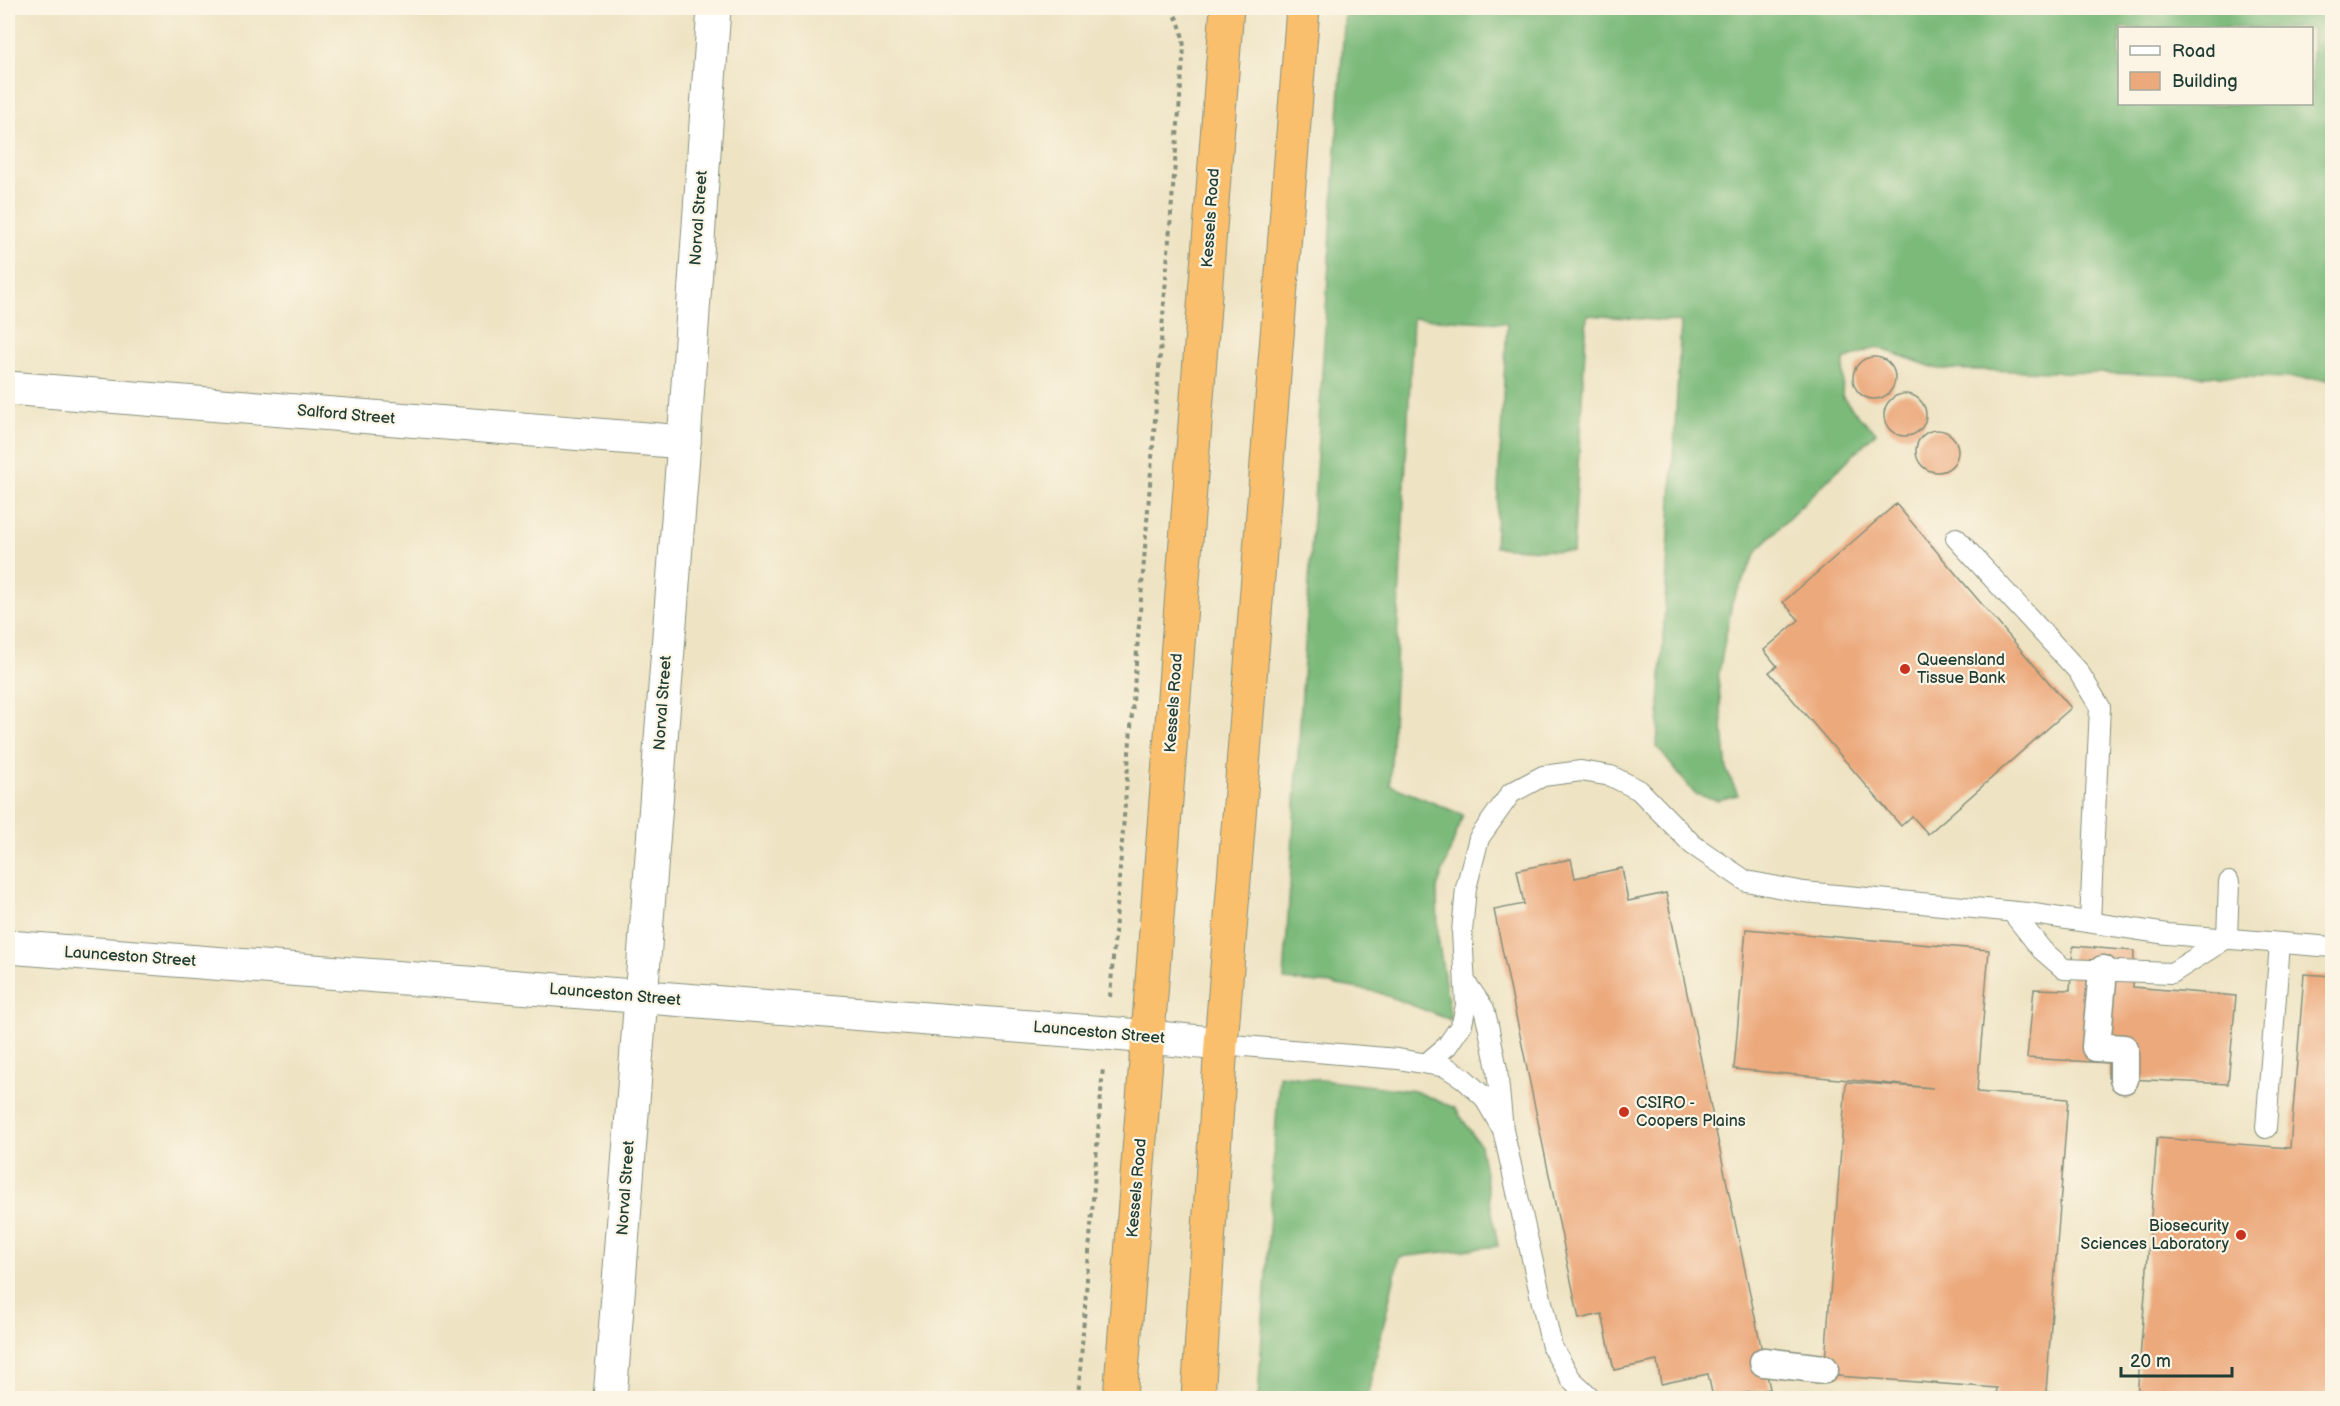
<svg xmlns="http://www.w3.org/2000/svg" width="2340" height="1406" font-family="'Balsamiq Sans',sans-serif">
  <style>
    .forest { fill: #7cba7a; stroke: #4e7c57; stroke-width: 1.5; fill-rule: evenodd }
    .building { fill: #eca97b }
    .lines { fill: none; stroke-linecap: round; stroke-linejoin: round }
    .service-casing { stroke: #86907c; stroke-width: 22 }
    .pedestrian-casing { stroke: #86907c; stroke-width: 31 }
    .minor-casing { stroke: #86907c; stroke-width: 35 }
    .trunk-casing { stroke: #86907c; stroke-width: 35 }
    .path { stroke: #86907c; stroke-width: 4; stroke-dasharray: 4.5 4.5; stroke-linecap: butt }
    .service { stroke: #fff; stroke-width: 20 }
    .pedestrian { stroke: #fff; stroke-width: 28 }
    .minor { stroke: #fff; stroke-width: 33 }
    .trunk { stroke: #f9bf6d; stroke-width: 33 }
    .poi-dot { fill: #c8321e; stroke: #fcf5e5; stroke-width: 2 }
    .labels { text-anchor: middle; dominant-baseline: central; stroke-width: 4.5; stroke-linejoin: round; paint-order: stroke }
    .street-label { font-size: 16px; fill: #1f3d34; stroke: #fcf5e5 }
    .poi-label { font-size: 16px; fill: #1f3d34; stroke: #fcf5e5; text-anchor: start }
  </style>
  <rect width="100%" height="100%" fill="#fcf5e5"/>
  <filter id="ink" filterUnits="userSpaceOnUse"><feTurbulence type="fractalNoise" baseFrequency=".0167" numOctaves="2"/><feDisplacementMap in="SourceGraphic" scale="12" xChannelSelector="R" yChannelSelector="G"/><feConvolveMatrix kernelMatrix="1 2 1 2 8 2 1 2 1" color-interpolation-filters="sRGB"/></filter>
  <filter id="wash" filterUnits="userSpaceOnUse"><feTurbulence type="fractalNoise" baseFrequency=".008" numOctaves="4" result="noise"/><feDisplacementMap in="SourceGraphic" scale="24" xChannelSelector="R" yChannelSelector="G"/><feGaussianBlur stdDeviation="1.35" result="paint"/><feColorMatrix in="noise" values="0 0 0 0 0 0 0 0 0 0 0 0 0 0 0 0 0 1.4 0 .05"/><feComposite in="paint" operator="in"/></filter>
  <g filter="url(#wash)">
    <rect width="100%" height="100%" fill="#eee3c3"/>
    <!-- forest -->
    <g class="forest">
      <path d="M 1345,8 L 2332,8 L 2332,379 L 1938,369 L 1876,347 L 1844,360 L 1842,396 L 1858,416 L 1876,432 L 1759,548 L 1732,602 L 1718,678 L 1727,771 L 1738,795 L 1718,800 L 1695,794 L 1657,747 L 1681,322 L 1587,315 L 1573,552 L 1495,547 L 1507,323 L 1413,318 L 1390,785 L 1463,815 L 1437,888 L 1438,938 L 1451,1020 L 1377,992 L 1331,984 L 1284,980 ZM 2120,28 L 2312,28 L 2312,104 L 2120,104 Z"/>
      <polygon points="1279,1075 1415,1091 1455,1108 1480,1145 1498,1246 1399,1257 1367,1398 1258,1398"/>
    </g>
    <g id="blocks">
      <!-- building -->
      <g class="building">
        <circle cx="1874" cy="378" r="21"/>
        <circle cx="1905" cy="415" r="21"/>
        <circle cx="1937" cy="451" r="21"/>
        <polygon points="1896,504 2071,708 1928,834 1912,816 1901,826 1769,672 1777,666 1764,650 1799,620 1783,602"/>
        <polygon points="1571,859 1575,878 1622,868 1628,901 1666,893 1770,1389 1713,1398 1708,1374 1661,1384 1657,1361 1614,1370 1602,1314 1579,1319 1494,910 1524,904 1517,870"/>
        <polygon points="1746,929 1989,950 1977,1092 2068,1099 2046,1392 2106,1397 2106,1398 1996,1398 1997,1388 1824,1375 1846,1082 1933,1088 1734,1069"/>
        <polygon points="2073,946 2134,951 2133,987 2236,996 2228,1084 2108,1078 2108,1063 2027,1058 2034,989 2070,990"/>
        <polygon points="2304,974 2332,976 2332,1398 2137,1398 2157,1138 2290,1148"/>
      </g>
    </g>
  </g>
  <g filter="url(#ink)">
    <use href="#blocks" fill-opacity="0" stroke="#86907c" stroke-width="1.5"/>
    <g class="lines">
      <!-- service casing -->
      <g class="service-casing">
        <g id="service">
          <polyline points="1956,538 2078,671 2100,707 2090,922"/>
          <polyline points="2012,912 2042,950 2064,969 2172,973 2227,938 2229,882"/>
          <polyline points="1466,983 1484,1009 1488,1025 1497,1069 1503,1130 1552,1347 1571,1379 1591,1398"/>
          <polyline points="1221,1044 1398,1059 1446,1067 1463,1078 1484,1097 1500,1125"/>
          <polyline points="1427,1063 1447,1046 1462,1024 1466,1005 1462,932 1466,888 1479,838 1511,793 1543,776 1581,771 1611,776 1639,790 1693,845 1746,881 1804,892 2027,913 2167,934 2332,947"/>
          <polyline points="2266,1128 2280,943"/>
        </g>
      </g>
      <!-- pedestrian casing -->
      <g class="pedestrian-casing">
        <g id="pedestrian">
          <polyline points="2103,970 2096,1047 2124,1049 2124,1079"/>
          <polyline points="1764,1362 1824,1369"/>
        </g>
      </g>
      <!-- minor casing -->
      <g class="minor-casing">
        <g id="minor">
          <polyline points="8,388 684,442"/>
          <polyline points="8,947 1106,1033 1221,1044"/>
          <polyline points="610,1398 684,442 714,8"/>
        </g>
      </g>
      <!-- trunk casing -->
      <g class="trunk-casing">
        <g id="trunk">
          <polyline points="1120,1398 1227,8"/>
          <polyline points="1198,1398 1221,1044 1303,8"/>
        </g>
      </g>
      <!-- path -->
      <g class="path">
        <path d="M 1110,997 L 1184,47 C 1182,32 1180,19 1169,8"/>
        <polyline points="1078,1398 1103,1067"/>
      </g>
      <!-- service -->
      <use href="#service" class="service"/>
      <!-- pedestrian -->
      <use href="#pedestrian" class="pedestrian"/>
      <!-- minor -->
      <use href="#minor" class="minor"/>
      <!-- trunk -->
      <use href="#trunk" class="trunk"/>
    </g>
  </g>
  <!-- markers -->
  <g class="poi-dot">
    <circle cx="1905" cy="669" r="6"/>
    <circle cx="1624" cy="1112" r="6"/>
    <circle cx="2241" cy="1235" r="6"/>
  </g>
  <g class="labels">
    <!-- street labels -->
    <g class="street-label">
      <text transform="translate(699 218) rotate(-86)">Norval Street</text>
      <text transform="translate(1211 218) rotate(-86)">Kessels Road</text>
      <text transform="translate(346 415) rotate(5)">Salford Street</text>
      <text transform="translate(663 703) rotate(-86)">Norval Street</text>
      <text transform="translate(1174 703) rotate(-86)">Kessels Road</text>
      <text transform="translate(130 957) rotate(4)">Launceston Street</text>
      <text transform="translate(615 995) rotate(5)">Launceston Street</text>
      <text transform="translate(1099 1033) rotate(5)">Launceston Street</text>
      <text transform="translate(626 1188) rotate(-86)">Norval Street</text>
      <text transform="translate(1137 1188) rotate(-85)">Kessels Road</text>
    </g>
    <!-- poi labels -->
    <g class="poi-label">
      <text x="1917" y="660">Queensland<tspan x="1917" dy="18">Tissue Bank</tspan></text>
      <text x="1636" y="1103">CSIRO -<tspan x="1636" dy="18">Coopers Plains</tspan></text>
      <text x="2229" y="1226" text-anchor="end">Biosecurity<tspan x="2229" dy="18">Sciences Laboratory</tspan></text>
    </g>
  </g>
  <!-- margin -->
  <rect width="2340" height="1406" fill="none" stroke="#fcf5e5" stroke-width="30"/>
  <!-- legend -->
  <rect x="2118" y="27" width="195" height="78" fill="#fcf5e5" stroke="#a4ab9e" stroke-width="1.5"/>
  <rect x="2130" y="46" width="30" height="9" fill="#ffffff" stroke="#a4ab9e" stroke-width="1.5"/>
  <text x="2172" y="57" font-size="18" fill="#1f3d34">Road</text>
  <rect x="2130" y="72" width="30" height="18" fill="#eca97b" stroke="#a4ab9e" stroke-width="1.5"/>
  <text x="2172" y="87" font-size="18" fill="#1f3d34">Building</text>
  <!-- scale -->
  <path d="M2121 1367v9h111v-9" fill="none" stroke="#1f3d34" stroke-width="3"/>
  <text x="2130" y="1367" font-size="18" fill="#1f3d34" stroke="#fcf5e5" stroke-width="4.5" paint-order="stroke">20 m</text>
</svg>
